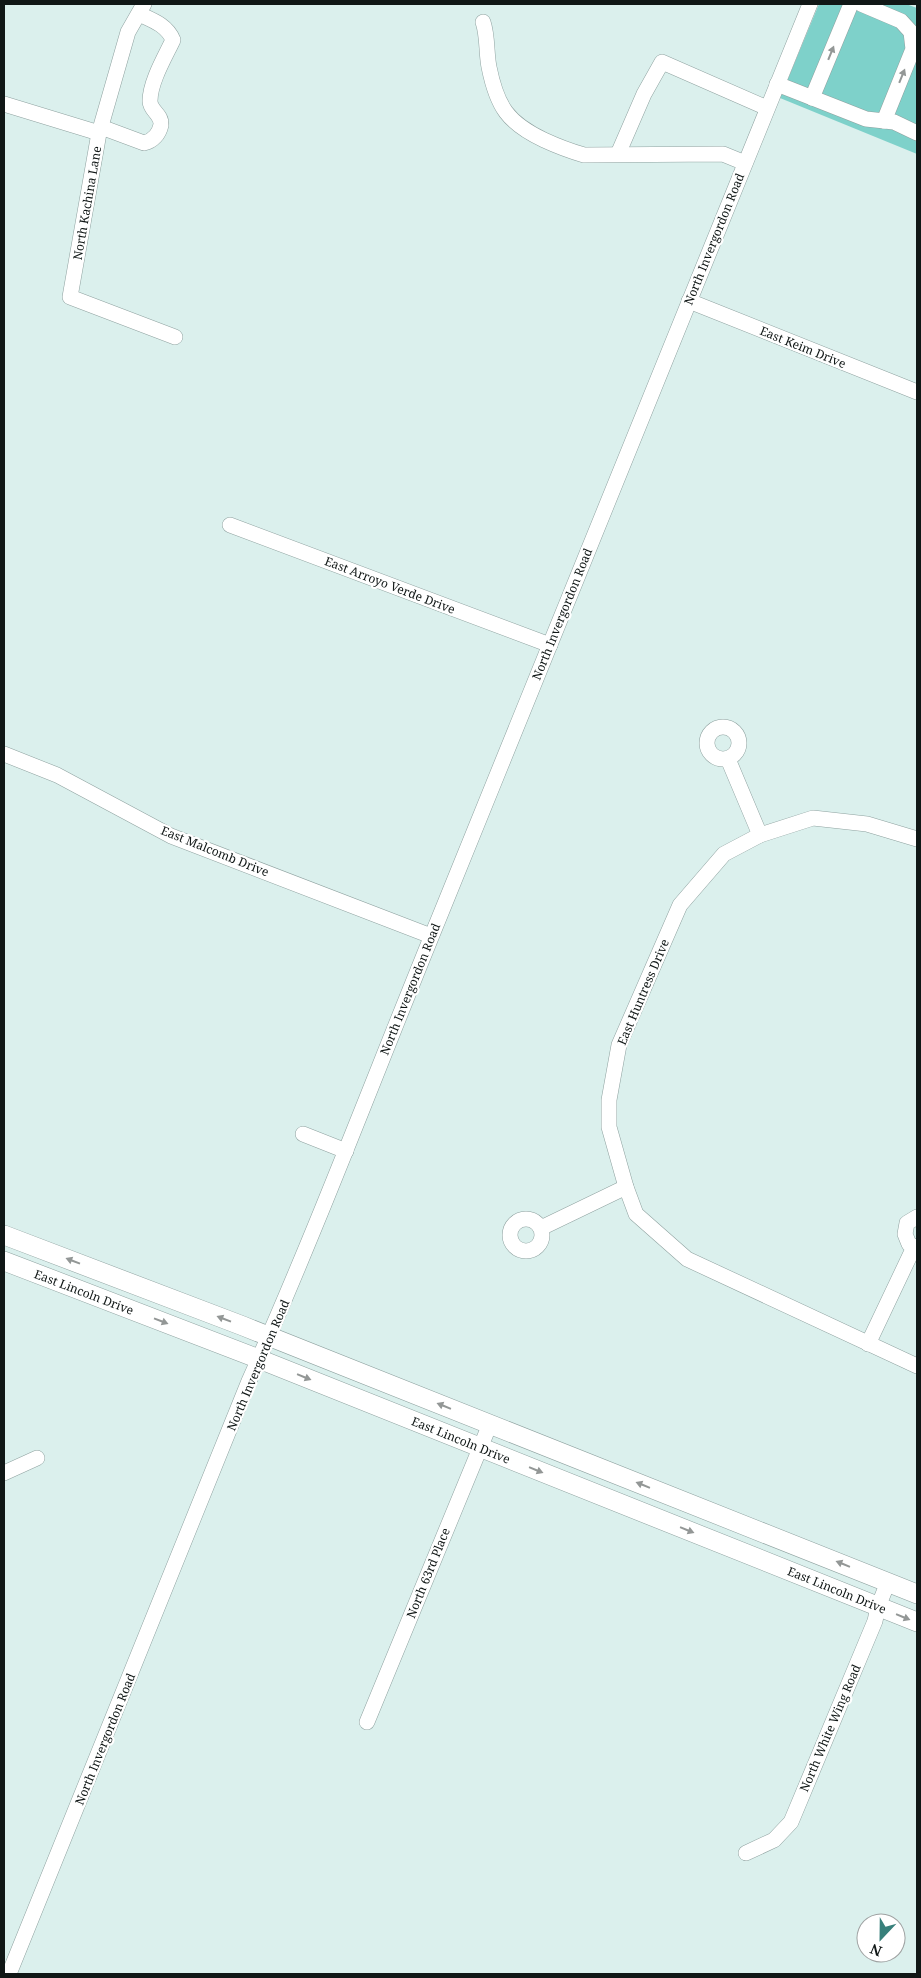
<svg xmlns="http://www.w3.org/2000/svg" width="921" height="1978" font-family="'Noto Serif',serif">
  <style>
    .green { fill: #7ed1ca }
    .lines { fill: none; stroke-linecap: round; stroke-linejoin: round }
    .minor-casing { stroke: #8fa2a0; stroke-width: 16 }
    .major-casing { stroke: #8fa2a0; stroke-width: 20 }
    .minor { stroke: #fff; stroke-width: 15 }
    .major { stroke: #fff; stroke-width: 19 }
    .oneway { fill: #939796 }
    .labels { text-anchor: middle; dominant-baseline: central; stroke-width: 4.5; stroke-linejoin: round; paint-order: stroke }
    .street-label { font-size: 12px; fill: #101716; stroke: #fff }
  </style>
  <rect width="100%" height="100%" fill="#dbf0ed"/>
  <!-- green -->
  <polygon class="green" points="819,4 906,4 917,8 917,154 780,98"/>
  <g class="lines">
    <!-- minor casing -->
    <g class="minor-casing">
      <g id="minor">
        <polyline points="144,4 128,32 99,133 70,297 175,337"/>
        <polyline points="861,4 901,21 911,32 913,49 884,121"/>
        <path d="M 483,22 C 488,37 486,52 489,67 C 497,107 508,123 544,140 C 557,146 570,151 584,155 L 723,154 L 745,163"/>
        <polyline points="777,84 866,119 894,122 917,133"/>
        <polyline points="812,98 851,4"/>
        <polyline points="4,104 99,133"/>
        <path d="M 101,127 L 144,143 C 153,141 159,134 161,125 C 162,114 150,111 150,101 C 150,82 165,57 173,40 C 167,25 152,20 139,14"/>
        <polyline points="618,154 644,94 662,62 767,108"/>
        <polyline points="689,301 917,392"/>
        <polyline points="230,525 550,645"/>
        <circle cx="723" cy="743" r="16"/>
        <polyline points="4,754 57,775 171,836 431,936"/>
        <polyline points="728,759 760,835"/>
        <polyline points="917,839 867,824 813,818 760,835 724,854 680,905 619,1045 609,1100 609,1127 626,1187 636,1214 687,1259 917,1366"/>
        <polyline points="303,1134 346,1151"/>
        <polyline points="917,1217 907,1223 905,1234 909,1244 917,1248"/>
        <circle cx="526" cy="1235" r="16"/>
        <polyline points="541,1228 626,1187"/>
        <polyline points="868,1344 914,1247"/>
        <polyline points="4,1473 37,1458"/>
        <polyline points="367,1722 490,1424"/>
        <polyline points="746,1853 774,1840 791,1822 875,1621 878,1607 888,1582"/>
        <path d="M 9,1974 L 249,1381 C 317,1229 376,1072 439,918 C 563,613 686,308 810,4"/>
      </g>
    </g>
    <!-- major casing -->
    <g class="major-casing">
      <g id="major">
        <polyline points="4,1235 243,1326 917,1594"/>
        <polyline points="4,1261 259,1359 917,1622"/>
      </g>
    </g>
    <!-- minor -->
    <use href="#minor" class="minor"/>
    <!-- major -->
    <use href="#major" class="major"/>
  </g>
  <!-- one-way arrows -->
  <defs><path id="oneway-solid" d="M-6-.8H1V-3.2L6.5 0L1 3.2V.8H-6Z" transform="scale(1.25)"/></defs>
  <g class="oneway">
    <use href="#oneway-solid" transform="translate(831 53) rotate(-68)"/>
    <use href="#oneway-solid" transform="translate(902 76) rotate(-68)"/>
    <use href="#oneway-solid" transform="translate(73 1261) rotate(-159)"/>
    <use href="#oneway-solid" transform="translate(224 1319) rotate(-159)"/>
    <use href="#oneway-solid" transform="translate(161 1321) rotate(21)"/>
    <use href="#oneway-solid" transform="translate(304 1377) rotate(22)"/>
    <use href="#oneway-solid" transform="translate(444 1406) rotate(-158)"/>
    <use href="#oneway-solid" transform="translate(536 1470) rotate(22)"/>
    <use href="#oneway-solid" transform="translate(643 1485) rotate(-158)"/>
    <use href="#oneway-solid" transform="translate(687 1530) rotate(22)"/>
    <use href="#oneway-solid" transform="translate(843 1564) rotate(-158)"/>
    <use href="#oneway-solid" transform="translate(903 1617) rotate(22)"/>
  </g>
  <g class="labels">
    <!-- street labels -->
    <g class="street-label">
      <text transform="translate(87 203) rotate(-80)">North Kachina Lane</text>
      <text transform="translate(714 239) rotate(-68)">North Invergordon Road</text>
      <text transform="translate(803 347) rotate(22)">East Keim Drive</text>
      <text transform="translate(390 585) rotate(21)">East Arroyo Verde Drive</text>
      <text transform="translate(562 614) rotate(-68)">North Invergordon Road</text>
      <text transform="translate(215 851) rotate(22)">East Malcomb Drive</text>
      <text transform="translate(410 989) rotate(-68)">North Invergordon Road</text>
      <text transform="translate(643 992) rotate(-67)">East Huntress Drive</text>
      <text transform="translate(84 1292) rotate(21)">East Lincoln Drive</text>
      <text transform="translate(258 1365) rotate(-67)">North Invergordon Road</text>
      <text transform="translate(461 1440) rotate(22)">East Lincoln Drive</text>
      <text transform="translate(428 1573) rotate(-68)">North 63rd Place</text>
      <text transform="translate(837 1590) rotate(22)">East Lincoln Drive</text>
      <text transform="translate(830 1728) rotate(-67)">North White Wing Road</text>
      <text transform="translate(105 1739) rotate(-68)">North Invergordon Road</text>
    </g>
  </g>
  <!-- border -->
  <rect width="921" height="1978" fill="none" stroke="#101716" stroke-width="10"/>
  <!-- north arrow -->
  <g transform="translate(881 1938) rotate(202)"><circle r="24" fill="#ffffff" stroke="#9fa2a2"/>
  <path d="M0-4L9 19L0 12L-9 19Z" fill="#38807b"/>
  <text y="-8" font-size="14" font-weight="bold" text-anchor="middle" fill="#101716">N</text>
  </g>
</svg>
